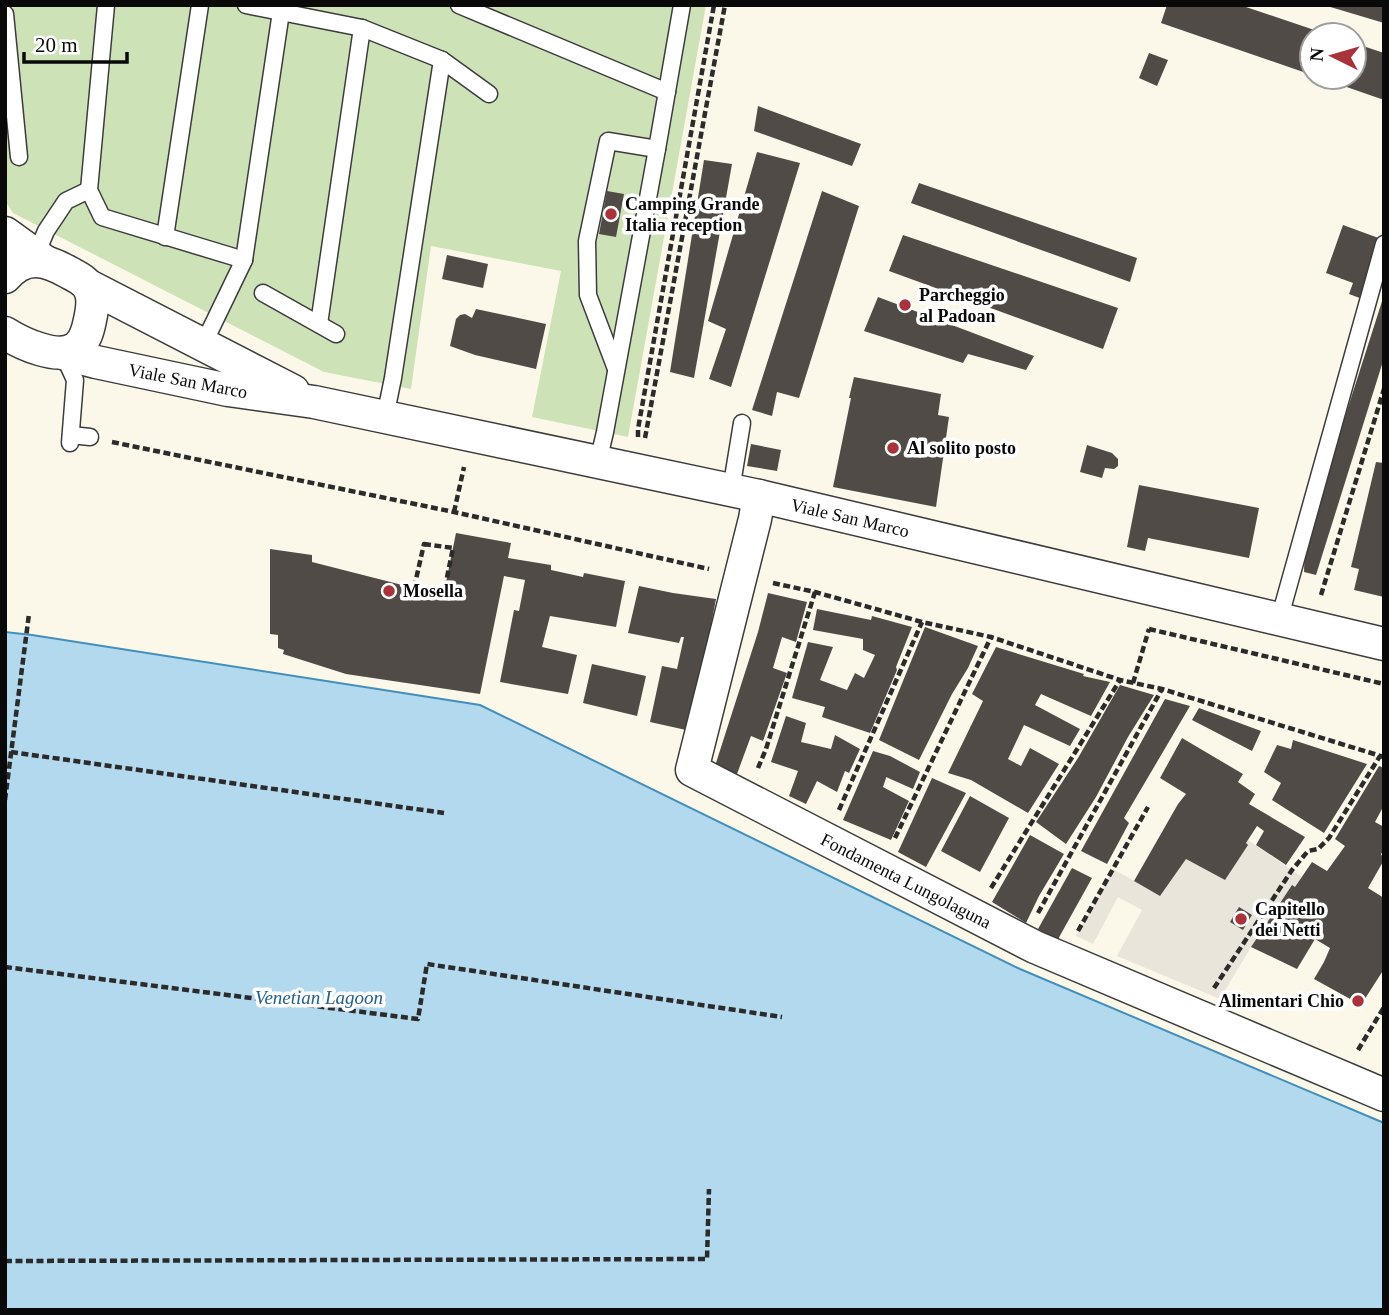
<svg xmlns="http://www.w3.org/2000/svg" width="1389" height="1315" font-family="Georgia,serif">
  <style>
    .green { fill: #cee2b7 }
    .plaza { fill: #eae5da }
    .water { fill: #b3d9ee; stroke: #438fbc; stroke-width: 2 }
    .building { fill: #514b47 }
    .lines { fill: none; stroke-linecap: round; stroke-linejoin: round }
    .service-casing { stroke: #3c3c3c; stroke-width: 19 }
    .minor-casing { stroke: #3c3c3c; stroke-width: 35 }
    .path { stroke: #2b2b2b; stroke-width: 4.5; stroke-dasharray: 7 3.5; stroke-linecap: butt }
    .service { stroke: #fff; stroke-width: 16 }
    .minor { stroke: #fff; stroke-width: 32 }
    .poi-dot { fill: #a8333b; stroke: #fff; stroke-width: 2.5 }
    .labels { text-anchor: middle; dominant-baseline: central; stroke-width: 7; stroke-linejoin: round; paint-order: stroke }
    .poi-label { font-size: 18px; font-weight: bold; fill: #090909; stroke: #fff; text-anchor: start }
    .street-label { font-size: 18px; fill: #090909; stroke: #fff }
    .water-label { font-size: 19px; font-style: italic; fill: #23608b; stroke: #fff }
  </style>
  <rect width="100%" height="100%" fill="#fcf8e9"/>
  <!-- green -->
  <polygon class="green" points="5,5 706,5 628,437 532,417 561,271 431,246 411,389 324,372 13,213 5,201"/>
  <!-- plaza -->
  <polygon class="plaza" points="1248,840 1302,877 1295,887 1292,886 1251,947 1220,999 1117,956 1142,910 1118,897 1093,944 1076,936 1113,869 1160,895 1186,859 1225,880"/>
  <!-- water -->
  <polygon class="water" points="5,632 32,635 480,705 1020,969 1384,1123 1384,1310 5,1310"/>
  <!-- building -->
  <g class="building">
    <polygon points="1167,5 1240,5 1329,35 1312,35 1312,75 1161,23"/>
    <polygon points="1327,5 1384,5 1384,23 1327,6"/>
    <polygon points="1354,43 1384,53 1384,100 1318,77 1354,77"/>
    <polygon points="1149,53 1168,60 1157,86 1139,78"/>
    <polygon points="758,106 861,144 852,166 754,131"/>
    <polygon points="757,152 800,163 731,387 709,379 726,329 708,321"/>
    <polygon points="704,160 732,164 694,378 670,372"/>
    <polygon points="919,183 1137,258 1130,282 911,203"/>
    <polygon points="607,191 624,194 616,237 599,234"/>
    <polygon points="822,191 859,206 799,398 777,392 772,416 752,410"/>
    <polygon points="1343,225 1384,240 1365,300 1349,294 1353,283 1326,273"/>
    <polygon points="903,235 1118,308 1103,349 889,271"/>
    <polygon points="447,255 488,264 483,288 442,279"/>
    <polygon points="1384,295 1384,358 1316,575 1304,572 1305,542"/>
    <polygon points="878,297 1034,356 1026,370 968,354 963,363 864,331"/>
    <polygon points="476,309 546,324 536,369 475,355 450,346 456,319 460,315 465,314 472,318"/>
    <polygon points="854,377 941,394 938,415 949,417 936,507 833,487 851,398 849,398"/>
    <polygon points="751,444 781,450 777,471 747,466"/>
    <polygon points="1087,445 1112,453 1118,459 1118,466 1114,469 1105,468 1102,478 1080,472"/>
    <polygon points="1376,462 1384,463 1384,597 1354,590 1359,569 1351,567"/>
    <polygon points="1139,485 1259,508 1249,558 1148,538 1145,551 1127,547"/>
    <polygon points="456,533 511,543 508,558 551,565 551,570 583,577 584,573 625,581 616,627 550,616 542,647 577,655 568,694 500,682 514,610 519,611 525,580 504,576 480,694 346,674 283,654 284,650 278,648 278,635 270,634 270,549 312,555 312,562 414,588 444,592"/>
    <polygon points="639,586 673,593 716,599 708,641 717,642 695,732 650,722 662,666 677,669 684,637 681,637 679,643 628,633"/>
    <polygon points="768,593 807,602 796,642 782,637 773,668 787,673 763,741 751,736 737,774 715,766 758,632"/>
    <polygon points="817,609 871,620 872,616 912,627 896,667 897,670 870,733 822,717 825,707 792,698 808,642 833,647 820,680 847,690 855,673 864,678 875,655 863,650 863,639 813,630"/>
    <polygon points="925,627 978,646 968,668 952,694 919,760 879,740"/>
    <polygon points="996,647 1084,674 1083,676 1110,682 1091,716 1041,694 1035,705 1080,729 1070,746 1024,725 1008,759 1021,766 1030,748 1059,764 1028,813 971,780 948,773 983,701 972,694"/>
    <polygon points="592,664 646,676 637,716 583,703"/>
    <polygon points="1120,685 1154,695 1128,737 1096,797 1066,844 1036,822 1078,758"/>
    <polygon points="1165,699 1190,706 1124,818 1129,823 1107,864 1081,851"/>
    <polygon points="1199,708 1261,731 1252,751 1192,720"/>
    <polygon points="786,716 806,723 801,742 831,749 835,735 860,749 849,773 845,771 837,792 817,781 806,804 789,796 798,771 771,762"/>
    <polygon points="1182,738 1243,774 1238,782 1255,794 1249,804 1305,837 1286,865 1256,845 1264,831 1257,826 1246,843 1248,845 1225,880 1186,859 1160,896 1134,881 1178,804 1186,794 1160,778"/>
    <polygon points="1293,740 1367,764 1324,833 1272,800 1281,783 1264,772 1277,745 1291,749"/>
    <polygon points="873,751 890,756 920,772 913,789 886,777 886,778 883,787 909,801 891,840 843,820"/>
    <polygon points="1379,766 1384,768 1384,810 1382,809 1375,822 1384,827 1384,850 1381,854 1384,860 1368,888 1384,898 1384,969 1361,1005 1314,979 1324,962 1330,948 1315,939 1297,969 1251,947 1292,885 1295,887 1312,862 1327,871 1345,846 1335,839"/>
    <polygon points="932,778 966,793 926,867 898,852"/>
    <polygon points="970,796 1009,818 980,872 941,851"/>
    <polygon points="1030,835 1064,854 1039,896 1026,923 992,902"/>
    <polygon points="1072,868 1092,878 1057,941 1038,929"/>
    <polygon points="1239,907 1252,915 1243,930 1230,922"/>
  </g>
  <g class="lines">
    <!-- service casing -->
    <g class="service-casing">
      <g id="service">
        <polyline points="106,5 89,190 102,217 244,260"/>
        <polyline points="246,5 362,28 442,60 489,94"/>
        <polyline points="459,5 667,92"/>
        <polyline points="5,14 19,157"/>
        <polyline points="165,237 200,5"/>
        <polyline points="36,255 46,231 66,201 89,190"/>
        <polyline points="263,293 336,334"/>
        <polyline points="319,324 362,28"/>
        <polyline points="203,345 244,260 281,12"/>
        <polyline points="63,354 75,380 70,443"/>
        <polyline points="616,369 588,295 587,241 608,141 657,149"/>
        <polyline points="385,417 393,378 442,60"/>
        <polyline points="71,435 90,437"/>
        <polyline points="598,462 605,432 657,149 682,5"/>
        <polyline points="731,490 742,423"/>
        <polyline points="1279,620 1384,244"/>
      </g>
    </g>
    <!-- minor casing -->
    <g class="minor-casing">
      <g id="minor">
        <polyline points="5,233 44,261"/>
        <path d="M 5,277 C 25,254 45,259 68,272 C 75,276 85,280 89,288 C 95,298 92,310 90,320 C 88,330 85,342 76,348 C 58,361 21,343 5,333"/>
        <polyline points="89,286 293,391"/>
        <polyline points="63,353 96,362 228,390 314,402 759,496 1384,644"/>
        <polyline points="759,496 755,519 692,770 1035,947 1384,1095"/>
      </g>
    </g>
    <!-- path -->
    <g class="path">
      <polyline points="638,437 638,429 714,5"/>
      <polyline points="645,438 725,5"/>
      <polyline points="112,442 454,512 709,569"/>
      <polyline points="454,512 464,467"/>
      <polygon points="424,544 453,548 444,592 414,588"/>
      <polyline points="773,583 815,592 922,622 991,637 1120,680 1162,689 1384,757"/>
      <polyline points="1321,595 1384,389"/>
      <polyline points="1149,629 1384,684"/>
      <polyline points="1133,683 1149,629"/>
      <polyline points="11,752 444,813"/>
      <polyline points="758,768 766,749 815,592"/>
      <polyline points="5,800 29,614"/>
      <polyline points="839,810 922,622"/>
      <polyline points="895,838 991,637"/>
      <polyline points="991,888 1120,680"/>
      <polyline points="1038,913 1162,689"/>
      <polyline points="1078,931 1148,807"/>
      <polyline points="5,967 418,1019 427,964 782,1017"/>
      <polyline points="1214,988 1292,870 1308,851 1318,849 1329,838 1380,756"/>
      <polyline points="1358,1050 1384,1007"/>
      <polyline points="5,1261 707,1259 709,1189"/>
    </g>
    <!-- service -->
    <use href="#service" class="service"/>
    <!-- minor -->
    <use href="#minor" class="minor"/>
  </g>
  <!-- markers -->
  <g class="poi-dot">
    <circle cx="611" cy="214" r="7"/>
    <circle cx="905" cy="305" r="7"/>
    <circle cx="893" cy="448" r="7"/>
    <circle cx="389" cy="591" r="7"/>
    <circle cx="1241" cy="919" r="7"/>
    <circle cx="1358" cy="1001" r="7"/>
  </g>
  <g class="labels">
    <!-- poi labels -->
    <g class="poi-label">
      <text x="625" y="204">Camping Grande<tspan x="625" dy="21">Italia reception</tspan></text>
      <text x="919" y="295">Parcheggio<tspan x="919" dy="21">al Padoan</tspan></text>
      <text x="907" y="448">Al solito posto</text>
      <text x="403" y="591">Mosella</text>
      <text x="1255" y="909">Capitello<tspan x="1255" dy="21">dei Netti</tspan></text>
      <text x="1344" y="1001" text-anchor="end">Alimentari Chio</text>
    </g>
    <!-- street labels -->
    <g class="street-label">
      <text transform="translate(188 381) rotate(11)">Viale San Marco</text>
      <text transform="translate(850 518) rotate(13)">Viale San Marco</text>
      <text transform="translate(906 881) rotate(27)">Fondamenta Lungolaguna</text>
    </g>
    <!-- water labels -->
    <g class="water-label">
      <text x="319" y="997">Venetian Lagoon</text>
    </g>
  </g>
  <!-- border -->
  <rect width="1389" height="1315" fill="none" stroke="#090909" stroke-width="14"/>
  <!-- north arrow -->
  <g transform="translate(1333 56) rotate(275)"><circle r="33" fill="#ffffff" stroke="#9d9d9d" stroke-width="2"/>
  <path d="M0-5L12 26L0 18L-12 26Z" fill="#a8333b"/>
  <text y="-10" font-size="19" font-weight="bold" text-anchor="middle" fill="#090909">N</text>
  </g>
  <!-- scale -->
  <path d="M24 52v10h103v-10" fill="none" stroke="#090909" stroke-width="3.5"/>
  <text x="35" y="52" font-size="21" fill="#090909" stroke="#ffffff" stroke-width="5" paint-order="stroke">20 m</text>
</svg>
